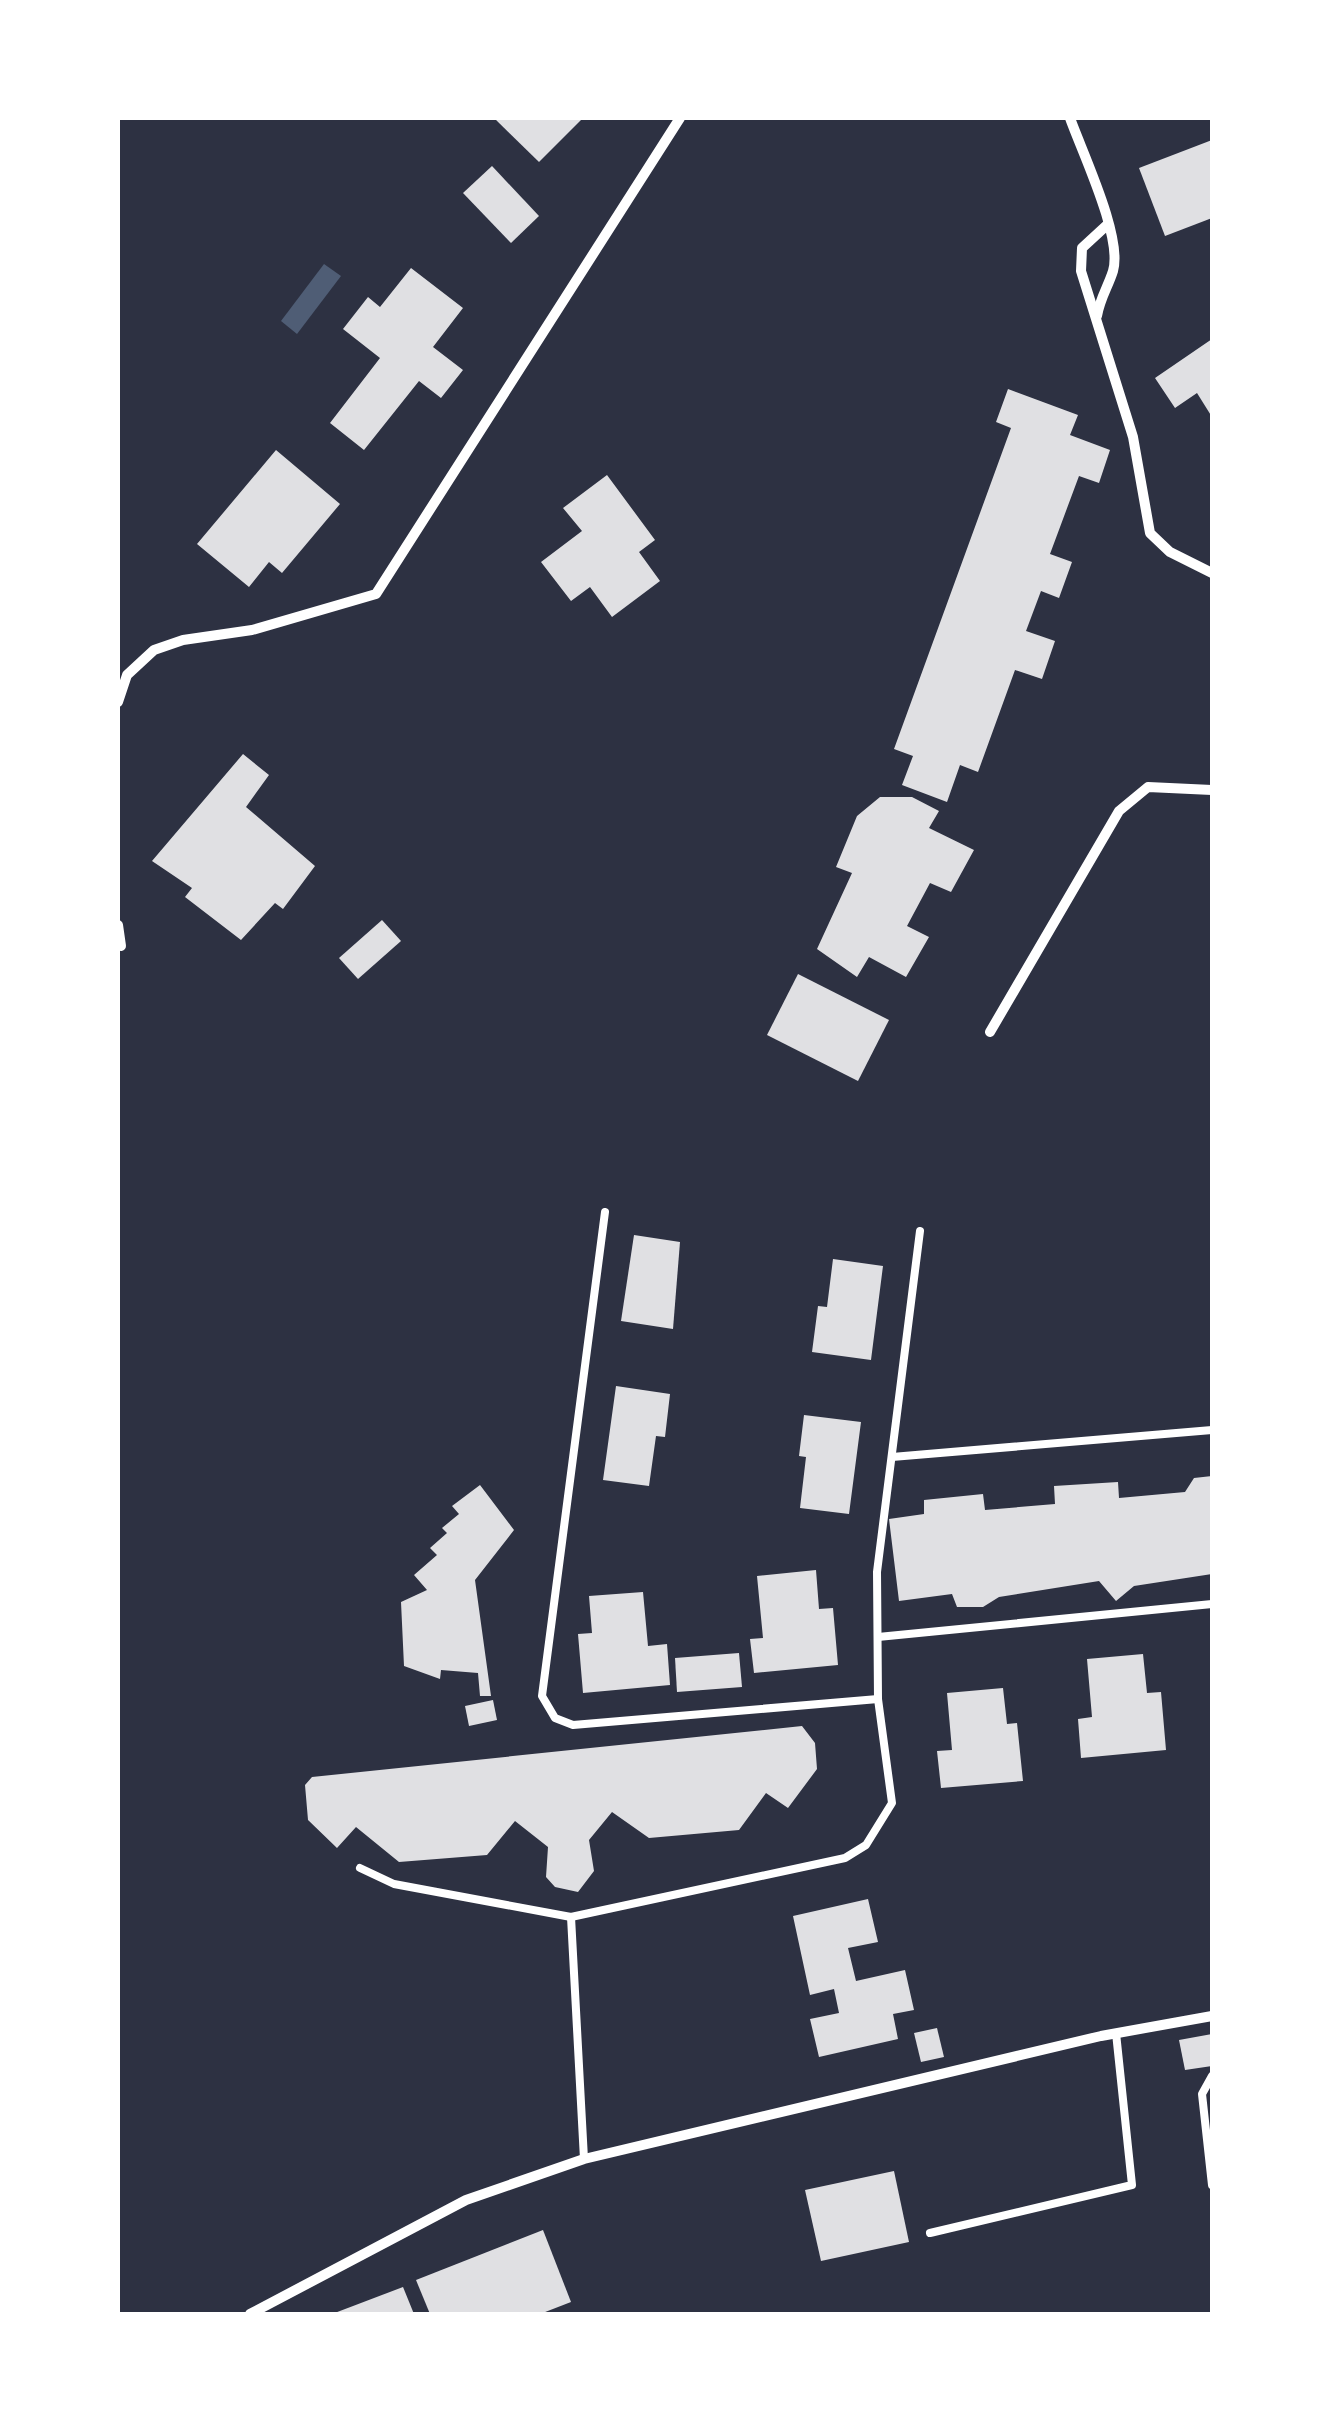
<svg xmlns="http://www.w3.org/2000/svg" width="1330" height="2432" font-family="'Space Grotesk',sans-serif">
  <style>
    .water { fill: #4f5d75 }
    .building { fill: #e0e0e3 }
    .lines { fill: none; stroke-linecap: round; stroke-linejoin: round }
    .service { stroke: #fff; stroke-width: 8 }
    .minor { stroke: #fff; stroke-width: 10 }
  </style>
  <rect width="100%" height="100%" fill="#2d3142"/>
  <!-- water -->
  <polygon class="water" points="324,264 341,276 297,334 281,321"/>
  <!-- building -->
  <g class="building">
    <polygon points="494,118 583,118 539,162"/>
    <polygon points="1212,140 1212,218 1165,236 1139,168"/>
    <polygon points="492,166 539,216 511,243 463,193"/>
    <polygon points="411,268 463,308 433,347 463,370 441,398 419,381 364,450 330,423 380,358 343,329 368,297 380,307"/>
    <polygon points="1212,339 1212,417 1197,393 1175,408 1155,378"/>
    <polygon points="1008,389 1078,415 1070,435 1110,450 1099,483 1079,476 1050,554 1072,562 1059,598 1041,591 1026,631 1055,641 1042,679 1015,670 978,772 960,765 947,802 902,785 913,756 894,749 1011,428 996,422"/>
    <polygon points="276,450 340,504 282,573 269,562 249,587 197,544"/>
    <polygon points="607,475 655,540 639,552 660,581 612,617 590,587 571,601 541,562 582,531 563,508"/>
    <polygon points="243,754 269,775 246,807 315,866 283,909 275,903 241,940 185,897 192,888 152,861"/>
    <polygon points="880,797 912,797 939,811 929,828 974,850 951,892 930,883 907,926 929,937 906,977 869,957 857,977 817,949 852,873 836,867 857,816"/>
    <polygon points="382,920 401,941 358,979 339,958"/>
    <polygon points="798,974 889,1020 858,1081 767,1035"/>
    <polygon points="634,1235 680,1242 673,1329 621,1321"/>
    <polygon points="833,1259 883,1266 871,1360 812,1352 818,1306 827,1307"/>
    <polygon points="616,1386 670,1394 665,1437 656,1436 649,1486 603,1480"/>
    <polygon points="804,1415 861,1422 849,1514 800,1508 806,1457 799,1456"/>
    <polygon points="1212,1476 1212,1574 1134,1586 1116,1601 1099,1581 999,1597 983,1607 957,1607 952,1594 899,1601 889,1519 924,1514 924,1500 983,1494 985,1510 1055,1504 1054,1486 1118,1482 1119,1498 1185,1492 1194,1478"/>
    <polygon points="480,1485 514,1530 475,1580 491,1696 480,1696 478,1673 441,1670 440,1679 404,1666 401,1602 427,1590 414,1575 437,1555 430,1548 447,1533 442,1528 459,1514 452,1506"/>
    <polygon points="816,1570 819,1609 833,1608 838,1665 754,1673 750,1639 763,1638 757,1576"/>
    <polygon points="643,1592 648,1646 667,1644 670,1685 583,1693 578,1634 592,1633 589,1596"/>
    <polygon points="739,1653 742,1687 677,1692 675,1658"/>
    <polygon points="1143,1654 1147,1693 1161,1692 1166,1750 1081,1758 1078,1719 1092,1717 1087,1659"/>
    <polygon points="1003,1688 1007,1724 1017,1723 1023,1781 941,1788 937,1751 952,1750 947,1693"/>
    <polygon points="493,1700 497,1720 469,1726 465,1706"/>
    <polygon points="802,1726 815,1743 817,1769 788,1808 766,1793 739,1830 649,1838 612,1812 589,1840 594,1871 578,1892 555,1887 546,1877 548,1847 515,1821 487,1855 399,1862 356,1827 337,1848 308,1820 305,1785 312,1777"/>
    <polygon points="868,1899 878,1942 848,1948 856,1981 905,1970 914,2010 893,2014 898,2039 819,2057 810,2019 839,2013 834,1989 810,1995 793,1916"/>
    <polygon points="937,2028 944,2057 921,2062 914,2033"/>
    <polygon points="1212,2034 1212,2066 1185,2070 1179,2040"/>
    <polygon points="894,2171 909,2242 821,2261 805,2190"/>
    <polygon points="543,2230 571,2302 540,2314 430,2314 416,2280"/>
    <polygon points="403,2287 414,2314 332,2314"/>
  </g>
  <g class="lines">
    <!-- service -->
    <g class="service">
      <polyline points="605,1212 542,1696 555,1718 573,1725 878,1699"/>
      <polyline points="892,1457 1212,1430"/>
      <polyline points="878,1637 1212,1604"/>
      <polyline points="360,1868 394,1884 571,1917 845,1858 866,1845 892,1803 878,1699 877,1572 920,1231"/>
      <polyline points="571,1917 584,2159"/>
      <polyline points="1212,2076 1202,2094 1212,2185"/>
      <polyline points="930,2233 1132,2185 1116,2033"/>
    </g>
    <!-- minor -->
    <g class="minor">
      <path d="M 1070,118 C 1082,152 1123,237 1113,271 C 1108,287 1100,298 1097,316"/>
      <polyline points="1107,225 1082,248 1081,271 1133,437 1150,533 1170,552 1212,573"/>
      <polyline points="118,702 127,675 154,650 183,640 252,630 376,594 680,118"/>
      <polyline points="118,925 121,946"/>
      <polyline points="990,1032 1119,811 1148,787 1212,790"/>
      <polyline points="250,2314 466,2200 584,2159 1101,2036 1212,2016"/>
    </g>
  </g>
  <!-- border -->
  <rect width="1330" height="2432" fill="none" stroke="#ffffff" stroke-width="240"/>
</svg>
